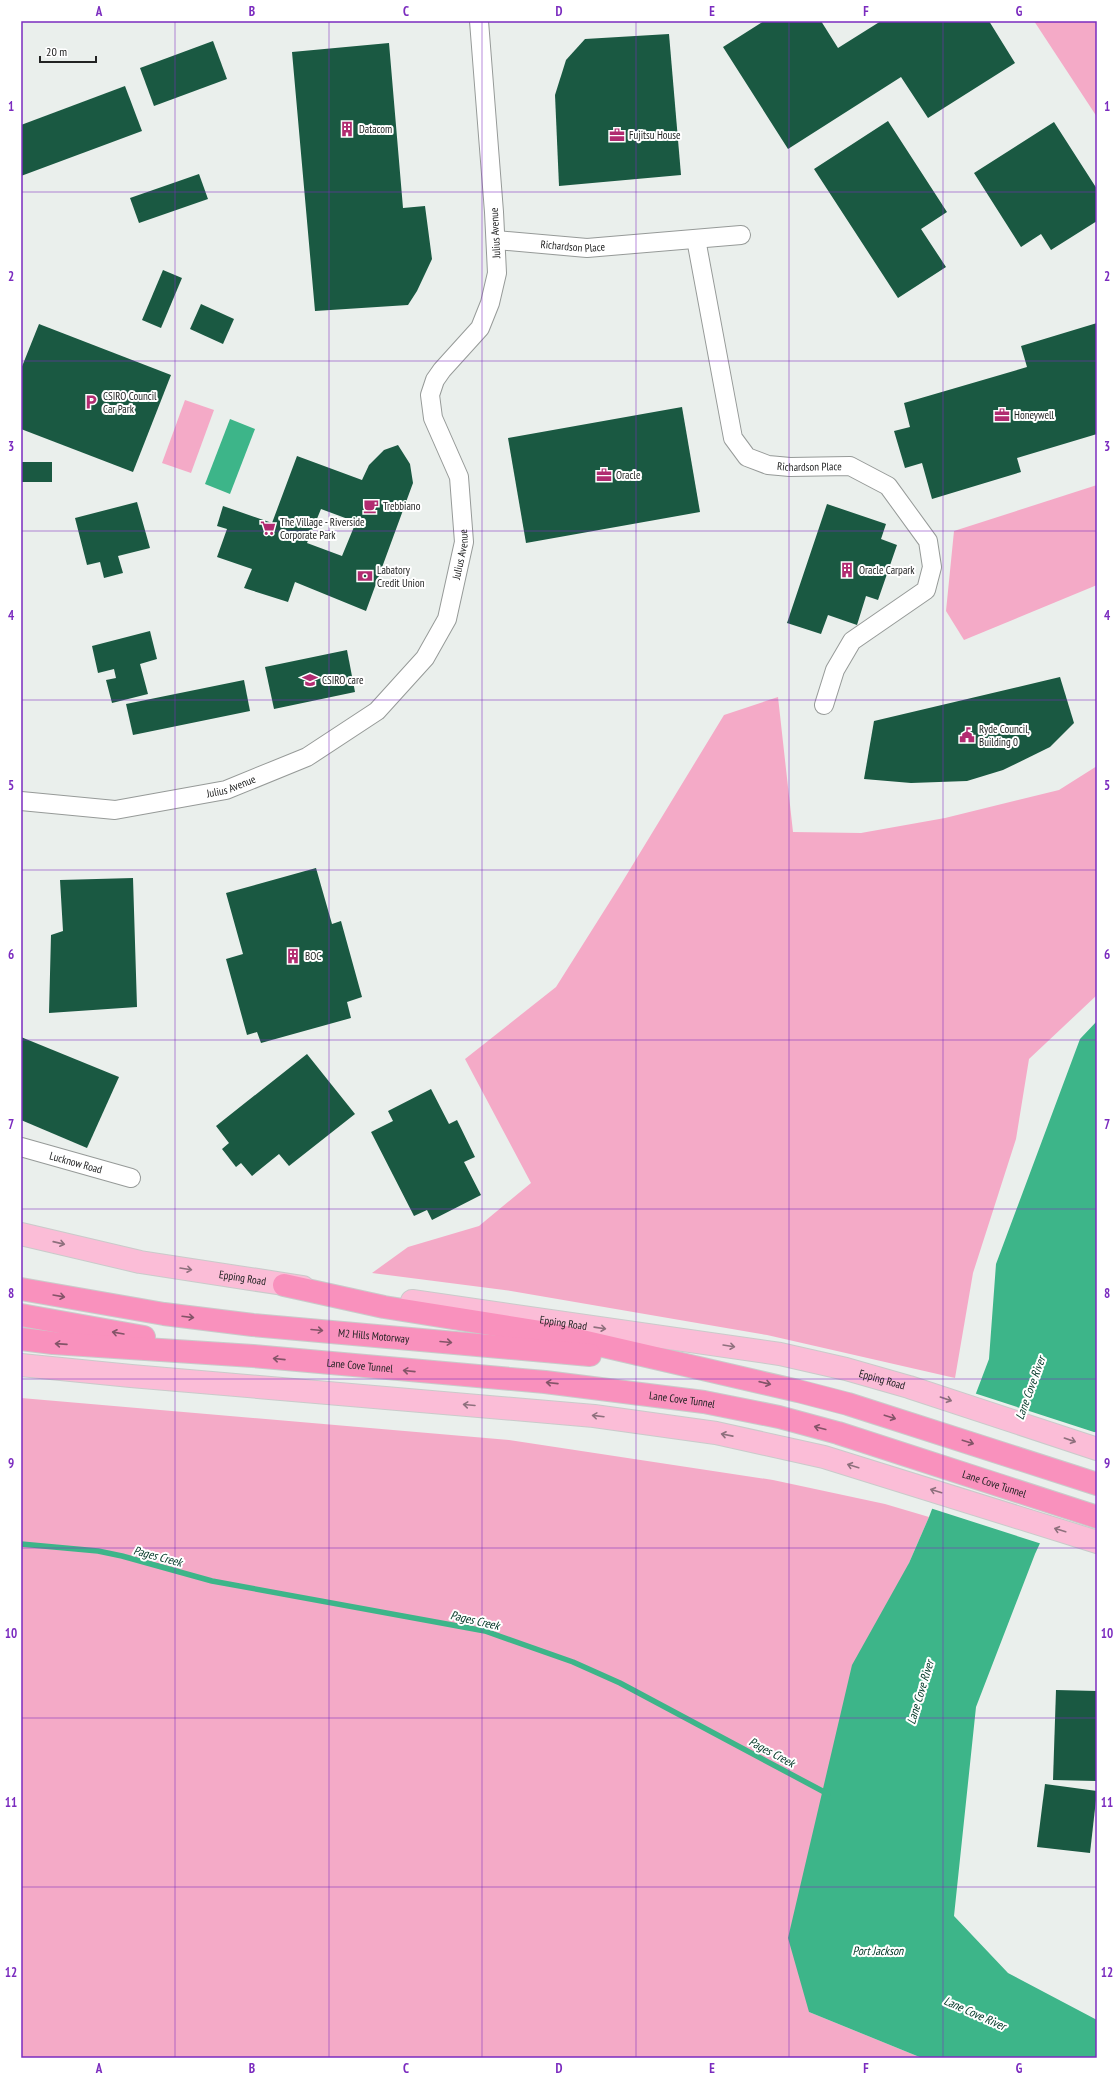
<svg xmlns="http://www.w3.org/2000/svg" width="1118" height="2079" font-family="'PT Sans Narrow',sans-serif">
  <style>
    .green { fill: #f4aac7 }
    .water { fill: #3db589 }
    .pier { fill: #eaefec }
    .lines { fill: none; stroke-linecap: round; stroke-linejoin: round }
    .stream { stroke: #3db589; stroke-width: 5.5 }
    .building { fill: #1a5942; fill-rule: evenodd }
    .street-casing { stroke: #969a98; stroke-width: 20 }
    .primary-casing { stroke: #cacaca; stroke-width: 24 }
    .highway-casing { stroke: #cacaca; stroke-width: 24 }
    .street { stroke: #fff; stroke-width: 18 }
    .primary { stroke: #fbbdd7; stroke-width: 22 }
    .highway { stroke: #f991bd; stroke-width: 22 }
    .oneway { stroke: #8e707d }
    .oneway2 { stroke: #835468 }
    .grid { fill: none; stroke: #7b2cbf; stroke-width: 1; stroke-opacity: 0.55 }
    .labels { text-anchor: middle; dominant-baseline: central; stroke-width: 4; stroke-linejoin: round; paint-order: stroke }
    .poi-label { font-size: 11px; fill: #222323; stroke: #fff; text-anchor: start }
    .street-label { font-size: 11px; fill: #222323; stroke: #fff }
    .water-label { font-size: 12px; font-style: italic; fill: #003625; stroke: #fff }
    .neatline { fill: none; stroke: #7b2cbf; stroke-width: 1.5 }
    .grid-label { font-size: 13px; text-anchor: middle; font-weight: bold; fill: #7b2cbf }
  </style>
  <rect width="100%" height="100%" fill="#eaefec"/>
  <!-- green -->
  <g class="green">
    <polygon points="1034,21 1097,21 1097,117"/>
    <polygon points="185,400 214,410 191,473 162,463"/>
    <polygon points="1097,485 1097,585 964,640 946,611 954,531"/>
    <polygon points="778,697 793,832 861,833 945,818 1059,790 1097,766 1097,995 1029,1059 1016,1139 973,1273 955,1378 767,1335 511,1291 372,1273 408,1247 479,1226 531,1183 465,1059 556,987 621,884 724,715"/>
    <polygon points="21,1398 509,1440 773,1480 885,1504 929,1517 909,1563 809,2012 922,2058 21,2058"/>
  </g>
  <!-- water -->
  <g class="water">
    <polygon points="230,419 255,429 230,494 205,484"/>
    <polygon points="1097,1021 1097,1431 1090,1435 1035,1554 976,1707 954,1916 1008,1973 1097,2020 1097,2058 922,2058 809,2012 788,1938 852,1665 909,1563 929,1517 989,1359 996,1264 1080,1039"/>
  </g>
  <!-- pier -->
  <polygon class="pier" points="974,1393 1097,1433 1092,1436 1042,1544 930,1508"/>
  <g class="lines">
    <!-- stream -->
    <polyline class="stream" points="21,1544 98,1551 122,1556 212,1581 485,1631 573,1662 620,1683 828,1794"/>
  </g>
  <!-- building -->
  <g class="building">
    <polygon points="764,21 821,21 838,48 881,21 989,21 1015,63 928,118 901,77 788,149 723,47"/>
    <polygon points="669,34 681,175 559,186 555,95 566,60 585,39"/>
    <polygon points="213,41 227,79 154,106 140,68"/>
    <polygon points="389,43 403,208 425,206 432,259 417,291 408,305 315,311 292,52"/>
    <polygon points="125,86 142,131 21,176 21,125"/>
    <polygon points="888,121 947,212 921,229 946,267 898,298 814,169"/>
    <polygon points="1054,122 1097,189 1097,221 1051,250 1041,234 1021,247 974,173"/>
    <polygon points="199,174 208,199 139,223 130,198"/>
    <polygon points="163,270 182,278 161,328 142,320"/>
    <polygon points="201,304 234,319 223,344 190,329"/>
    <polygon points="1097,323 1097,434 1017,458 1021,472 932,499 922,463 905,468 894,431 910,427 904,403 1027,367 1021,346"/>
    <polygon points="39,324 171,375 133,472 21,429 21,369"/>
    <polygon points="682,407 700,512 526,543 508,438"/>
    <path d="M 398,445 L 410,464 L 413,483 L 366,611 L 295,582 L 288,602 L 244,588 L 252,569 L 217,557 L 227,529 L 217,526 L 223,506 L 272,523 L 297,456 L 362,480 L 369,465 L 384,450 ZM 321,509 L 356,522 L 342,556 L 307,543 Z"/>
    <rect x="21" y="462" width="31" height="20"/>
    <polygon points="137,502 150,548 118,556 123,573 104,578 100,562 87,565 75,518"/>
    <polygon points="827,504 886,524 881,539 897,545 878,600 866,596 857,625 828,615 821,634 787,623"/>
    <polygon points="150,631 157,659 140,664 148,694 112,703 106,680 116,678 114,669 98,673 92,646"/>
    <polygon points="347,650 355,692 274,709 265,667"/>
    <polygon points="1060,677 1074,723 1050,747 1003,770 967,781 911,783 864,779 874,721"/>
    <polygon points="244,680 250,711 133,735 126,704"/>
    <polygon points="316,868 332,924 341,921 362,997 347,1002 351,1018 261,1043 257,1032 247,1035 226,959 243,954 226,893"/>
    <polygon points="133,878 137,1007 49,1013 51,935 63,931 60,880"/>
    <polygon points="21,1037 119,1077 87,1148 21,1120"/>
    <polygon points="307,1054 355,1114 289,1166 279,1154 252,1176 241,1163 236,1167 222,1149 229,1143 216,1126"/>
    <polygon points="431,1089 449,1124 457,1120 475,1157 464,1162 481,1195 432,1220 427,1210 414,1216 371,1132 393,1121 388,1111"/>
    <polygon points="1056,1690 1097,1691 1097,1781 1053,1780"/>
    <polygon points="1045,1784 1097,1791 1090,1853 1037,1847"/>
  </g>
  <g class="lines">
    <!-- street casing -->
    <g class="street-casing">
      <g id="street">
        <path id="s1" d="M 696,239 L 733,438 L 747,457 L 768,465 L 790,467 L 850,466 L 888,486 L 928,541 L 932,567 L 926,590 L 852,641 L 835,670 L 824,705"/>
        <path id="s2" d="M 496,240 L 587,248 L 741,235"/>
        <path id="s3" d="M 21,801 L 115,810 L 226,790 L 307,757 L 377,711 L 425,658 L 447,619 L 464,542 L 459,477 L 433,418 L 430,395 L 435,380 L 442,370 L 480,328 L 490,303 L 497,273 L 494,212 L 479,21"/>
        <path id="s4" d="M 21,1147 L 131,1178"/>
      </g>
    </g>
    <!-- primary casing -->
    <g class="primary-casing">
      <g id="primary">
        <path id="s5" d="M 21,1234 L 140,1262 L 303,1287"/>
        <path id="s6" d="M 412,1301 L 780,1354 L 846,1369 L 909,1387 L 1097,1449"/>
        <polyline points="21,1365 131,1376 594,1416 716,1433 824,1457 1097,1542"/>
      </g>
    </g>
    <!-- highway casing -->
    <g class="highway-casing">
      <g id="highway">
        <polyline points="284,1285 384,1307 547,1333 798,1391 848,1404 1097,1484"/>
        <path id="s7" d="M 21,1289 L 164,1314 L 253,1325 L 590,1355"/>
        <polyline points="21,1315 144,1337"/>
        <path id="s8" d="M 21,1339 L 53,1343 L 253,1356 L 545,1382 L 704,1402 L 779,1417 L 838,1433 L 1097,1517"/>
      </g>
    </g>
    <!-- street -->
    <use href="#street" class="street"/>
    <!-- primary -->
    <use href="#primary" class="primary"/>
    <!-- highway -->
    <use href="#highway" class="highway"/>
  </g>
  <!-- one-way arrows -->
  <defs><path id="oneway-shaft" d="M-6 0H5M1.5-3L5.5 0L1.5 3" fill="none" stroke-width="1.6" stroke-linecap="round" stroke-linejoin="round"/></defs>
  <g class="oneway">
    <use href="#oneway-shaft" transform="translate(59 1243) rotate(13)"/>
    <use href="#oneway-shaft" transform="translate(186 1269) rotate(9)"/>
    <use href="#oneway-shaft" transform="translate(600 1328) rotate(8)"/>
    <use href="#oneway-shaft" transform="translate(729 1346) rotate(9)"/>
    <use href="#oneway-shaft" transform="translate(946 1399) rotate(19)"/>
    <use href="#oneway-shaft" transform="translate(469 1405) rotate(-175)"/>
    <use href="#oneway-shaft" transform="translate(598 1416) rotate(-173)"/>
    <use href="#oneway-shaft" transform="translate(727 1435) rotate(-169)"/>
    <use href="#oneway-shaft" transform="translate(1070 1440) rotate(19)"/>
    <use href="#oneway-shaft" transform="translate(853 1466) rotate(-163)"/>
    <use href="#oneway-shaft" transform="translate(936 1491) rotate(-163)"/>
    <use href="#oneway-shaft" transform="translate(1060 1530) rotate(-163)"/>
  </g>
  <g class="oneway2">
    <use href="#oneway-shaft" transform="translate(59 1296) rotate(10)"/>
    <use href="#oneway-shaft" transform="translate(188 1317) rotate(7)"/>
    <use href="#oneway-shaft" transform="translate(317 1330) rotate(5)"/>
    <use href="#oneway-shaft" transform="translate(118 1333) rotate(-170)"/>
    <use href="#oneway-shaft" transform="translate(446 1342) rotate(5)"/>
    <use href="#oneway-shaft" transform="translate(61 1344) rotate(-176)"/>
    <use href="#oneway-shaft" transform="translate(279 1359) rotate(-174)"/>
    <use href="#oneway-shaft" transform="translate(409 1371) rotate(-174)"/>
    <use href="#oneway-shaft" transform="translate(552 1383) rotate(-174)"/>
    <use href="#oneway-shaft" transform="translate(765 1383) rotate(13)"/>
    <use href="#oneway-shaft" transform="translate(890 1417) rotate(18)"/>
    <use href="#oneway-shaft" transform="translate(820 1428) rotate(-165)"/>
    <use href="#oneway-shaft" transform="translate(968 1442) rotate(18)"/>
  </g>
  <!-- grid -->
  <path class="grid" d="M 175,21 L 175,2058M 329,21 L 329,2058M 482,21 L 482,2058M 636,21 L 636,2058M 789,21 L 789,2058M 943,21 L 943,2058M 21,192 L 1097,192M 21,361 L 1097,361M 21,531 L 1097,531M 21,700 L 1097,700M 21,870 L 1097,870M 21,1040 L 1097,1040M 21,1209 L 1097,1209M 21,1379 L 1097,1379M 21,1548 L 1097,1548M 21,1718 L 1097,1718M 21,1887 L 1097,1887"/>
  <!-- icons -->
  <defs>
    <g id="building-bare" transform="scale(1.2)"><path d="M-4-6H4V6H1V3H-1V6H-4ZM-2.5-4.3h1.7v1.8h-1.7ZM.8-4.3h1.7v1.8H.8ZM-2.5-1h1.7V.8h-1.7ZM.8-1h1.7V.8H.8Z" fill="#b12b70" stroke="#fff" stroke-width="2.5" paint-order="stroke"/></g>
    <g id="office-bare" transform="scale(1.2)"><path d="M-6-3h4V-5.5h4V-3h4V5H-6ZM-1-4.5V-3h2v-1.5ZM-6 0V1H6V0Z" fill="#b12b70" stroke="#fff" stroke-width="2.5" paint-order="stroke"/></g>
    <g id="parking-bare" transform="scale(1.2)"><path d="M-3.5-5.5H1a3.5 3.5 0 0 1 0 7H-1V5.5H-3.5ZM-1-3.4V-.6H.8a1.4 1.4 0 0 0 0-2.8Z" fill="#b12b70" stroke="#fff" stroke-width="2.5" paint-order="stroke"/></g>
    <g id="cafe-bare" transform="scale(1.2)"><path d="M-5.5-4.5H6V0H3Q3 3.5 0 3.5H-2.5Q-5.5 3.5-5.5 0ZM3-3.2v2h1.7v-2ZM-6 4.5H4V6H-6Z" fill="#b12b70" stroke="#fff" stroke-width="2.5" paint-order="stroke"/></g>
    <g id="supermarket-bare" transform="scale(1.2)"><path d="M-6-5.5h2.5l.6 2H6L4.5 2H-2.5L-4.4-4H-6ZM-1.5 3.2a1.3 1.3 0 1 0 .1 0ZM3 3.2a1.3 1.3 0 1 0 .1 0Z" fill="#b12b70" stroke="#fff" stroke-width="2.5" paint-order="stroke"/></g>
    <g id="bank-bare" transform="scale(1.2)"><path d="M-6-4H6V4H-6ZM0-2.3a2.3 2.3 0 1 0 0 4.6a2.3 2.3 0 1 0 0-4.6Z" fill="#b12b70" stroke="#fff" stroke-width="2.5" paint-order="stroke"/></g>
    <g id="school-bare" transform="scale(1.2)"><path d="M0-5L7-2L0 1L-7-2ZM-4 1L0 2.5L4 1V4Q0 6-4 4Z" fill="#b12b70" stroke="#fff" stroke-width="2.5" paint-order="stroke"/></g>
    <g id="civic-bare" transform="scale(1.2)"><path d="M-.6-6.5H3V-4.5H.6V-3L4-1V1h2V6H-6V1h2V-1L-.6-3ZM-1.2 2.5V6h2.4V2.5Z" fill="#b12b70" stroke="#fff" stroke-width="2.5" paint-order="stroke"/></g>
  </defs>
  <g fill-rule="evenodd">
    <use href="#building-bare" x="347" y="129"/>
    <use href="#office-bare" x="617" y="135"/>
    <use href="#parking-bare" x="91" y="402"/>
    <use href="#office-bare" x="1002" y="415"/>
    <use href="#office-bare" x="604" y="475"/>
    <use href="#cafe-bare" x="371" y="506"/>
    <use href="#supermarket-bare" x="268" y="528"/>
    <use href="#building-bare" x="847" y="570"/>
    <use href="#bank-bare" x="365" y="576"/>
    <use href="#school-bare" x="310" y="680"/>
    <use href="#civic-bare" x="967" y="735"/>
    <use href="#building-bare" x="293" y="956"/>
  </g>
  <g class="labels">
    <!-- poi labels -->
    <g class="poi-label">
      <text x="359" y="129">Datacom</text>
      <text x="629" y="135">Fujitsu House</text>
      <text x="103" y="396">CSIRO Council<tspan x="103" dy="13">Car Park</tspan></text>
      <text x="1014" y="415">Honeywell</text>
      <text x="616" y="475">Oracle</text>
      <text x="383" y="506">Trebbiano</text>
      <text x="280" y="522">The Village - Riverside<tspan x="280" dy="13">Corporate Park</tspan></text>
      <text x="377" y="570">Labatory<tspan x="377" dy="13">Credit Union</tspan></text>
      <text x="859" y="570">Oracle Carpark</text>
      <text x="322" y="680">CSIRO care</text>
      <text x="979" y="729">Ryde Council,<tspan x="979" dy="13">Building 0</tspan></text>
      <text x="305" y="956">BOC</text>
    </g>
    <!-- street labels -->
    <g class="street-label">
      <text transform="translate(495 233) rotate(-93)">Julius Avenue</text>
      <text stroke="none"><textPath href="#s2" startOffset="77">Richardson Place</textPath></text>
      <text stroke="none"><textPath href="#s1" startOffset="290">Richardson Place</textPath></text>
      <text stroke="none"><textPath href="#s3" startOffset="561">Julius Avenue</textPath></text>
      <text stroke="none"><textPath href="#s3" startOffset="213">Julius Avenue</textPath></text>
      <text stroke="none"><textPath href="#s4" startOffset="57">Lucknow Road</textPath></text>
      <text stroke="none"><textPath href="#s5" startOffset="226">Epping Road</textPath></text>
      <text stroke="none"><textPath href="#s6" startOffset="153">Epping Road</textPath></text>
      <text stroke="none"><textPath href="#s7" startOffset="356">M2 Hills Motorway</textPath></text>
      <text stroke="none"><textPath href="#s8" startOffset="340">Lane Cove Tunnel</textPath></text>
      <text stroke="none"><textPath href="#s6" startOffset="477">Epping Road</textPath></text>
      <text stroke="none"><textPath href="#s8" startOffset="664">Lane Cove Tunnel</textPath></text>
      <text stroke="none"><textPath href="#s8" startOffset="988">Lane Cove Tunnel</textPath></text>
    </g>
    <!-- water labels -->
    <g class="water-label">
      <text transform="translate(1030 1388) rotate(-70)">Lane Cove River</text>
      <text transform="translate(158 1556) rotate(15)">Pages Creek</text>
      <text transform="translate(475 1620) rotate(13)">Pages Creek</text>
      <text transform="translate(920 1692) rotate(-73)">Lane Cove River</text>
      <text transform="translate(772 1752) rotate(28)">Pages Creek</text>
      <text x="878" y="1950">Port Jackson</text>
      <text transform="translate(975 2013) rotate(24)">Lane Cove River</text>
    </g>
  </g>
  <!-- border -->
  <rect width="1118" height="2079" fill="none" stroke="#ffffff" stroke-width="44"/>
  <!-- scale -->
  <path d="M40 56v6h56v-6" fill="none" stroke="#222323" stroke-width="2"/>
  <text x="46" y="56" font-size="12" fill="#222323" stroke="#ffffff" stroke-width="3" paint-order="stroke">20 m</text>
  <rect x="22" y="22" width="1074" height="2035" class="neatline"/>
  <g class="grid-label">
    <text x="99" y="16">A</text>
    <text x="252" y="16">B</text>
    <text x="406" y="16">C</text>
    <text x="559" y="16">D</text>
    <text x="712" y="16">E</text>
    <text x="866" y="16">F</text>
    <text x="1019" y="16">G</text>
    <text x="11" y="111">1</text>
    <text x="1107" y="111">1</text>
    <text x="11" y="281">2</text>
    <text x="1107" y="281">2</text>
    <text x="11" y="451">3</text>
    <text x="1107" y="451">3</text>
    <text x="11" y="620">4</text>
    <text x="1107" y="620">4</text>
    <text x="11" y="790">5</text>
    <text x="1107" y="790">5</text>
    <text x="11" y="959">6</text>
    <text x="1107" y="959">6</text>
    <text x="11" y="1129">7</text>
    <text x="1107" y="1129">7</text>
    <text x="11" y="1298">8</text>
    <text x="1107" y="1298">8</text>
    <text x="11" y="1468">9</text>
    <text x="1107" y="1468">9</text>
    <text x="11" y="1638">10</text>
    <text x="1107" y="1638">10</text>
    <text x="11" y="1807">11</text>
    <text x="1107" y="1807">11</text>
    <text x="11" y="1977">12</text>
    <text x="1107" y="1977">12</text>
    <text x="99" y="2073">A</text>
    <text x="252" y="2073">B</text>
    <text x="406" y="2073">C</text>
    <text x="559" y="2073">D</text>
    <text x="712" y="2073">E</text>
    <text x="866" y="2073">F</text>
    <text x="1019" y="2073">G</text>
  </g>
</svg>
